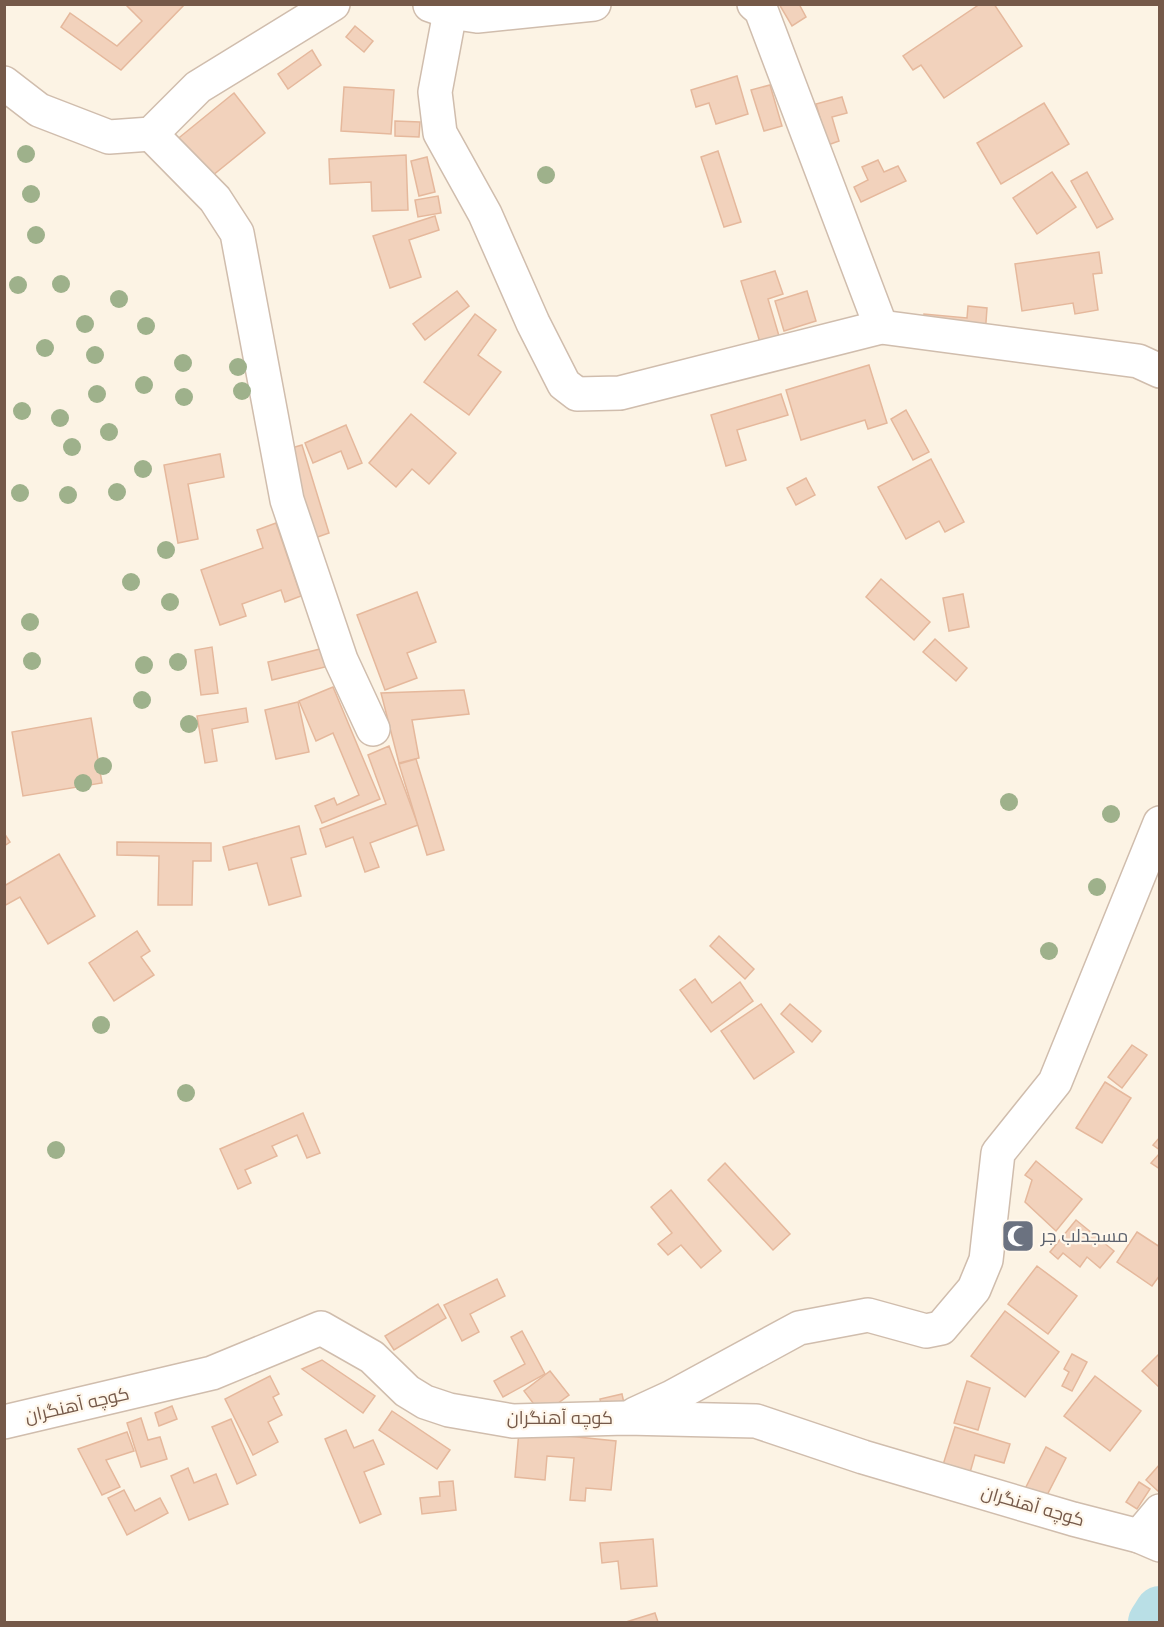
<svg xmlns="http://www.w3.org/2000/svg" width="1164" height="1627" font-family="'Fira Sans',Cairo,sans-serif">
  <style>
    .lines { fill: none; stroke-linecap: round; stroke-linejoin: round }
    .river { stroke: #b9dfe6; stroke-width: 50 }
    .building { fill: #f2d2bc; stroke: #e5b89c; stroke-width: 1.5 }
    .minor-casing { stroke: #d0bdad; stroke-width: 36 }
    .minor { stroke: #fff; stroke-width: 33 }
    .tree { fill: #9eb18b }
    .labels { text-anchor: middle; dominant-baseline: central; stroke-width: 4.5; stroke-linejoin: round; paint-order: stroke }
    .worship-label { font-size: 18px; fill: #5b616d; stroke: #fff7eb; text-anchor: start }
    .street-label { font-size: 18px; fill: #755949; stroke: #fff7eb }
  </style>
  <rect width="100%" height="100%" fill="#fcf3e4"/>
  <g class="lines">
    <!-- river -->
    <polyline class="river" points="1153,1622 1160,1611"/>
  </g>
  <!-- building -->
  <g class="building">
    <polygon points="125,4 185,4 121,70 61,27 70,13 117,46 142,21"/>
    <polygon points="779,4 799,4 806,17 792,26"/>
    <polygon points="980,4 994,4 1022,46 944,98 921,65 913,70 903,56"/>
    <polygon points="355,26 373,41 364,52 346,37"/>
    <polygon points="312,50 321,65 288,89 278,74"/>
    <polygon points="737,76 748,114 716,124 709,103 696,107 691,90"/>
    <polygon points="770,85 782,126 764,131 751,90"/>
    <polygon points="344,87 394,90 391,134 341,131"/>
    <polygon points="234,93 265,133 207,180 175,141"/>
    <polygon points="842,97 847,113 832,117 839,141 828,145 816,104"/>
    <polygon points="1044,103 1069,144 1001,184 977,143"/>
    <polygon points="395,121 420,122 419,137 395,136"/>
    <polygon points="718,151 741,222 724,227 701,157"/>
    <polygon points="406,155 408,210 372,211 371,182 330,184 329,159"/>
    <polygon points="427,157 435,192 419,196 411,161"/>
    <polygon points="878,160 884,172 898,166 906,181 861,202 854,187 868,180 862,167"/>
    <polygon points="1052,172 1076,207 1037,234 1013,198"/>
    <polygon points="1087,172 1113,219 1097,228 1071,181"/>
    <polygon points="438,196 441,213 418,217 415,200"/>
    <polygon points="435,216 439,230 409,240 421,277 390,288 373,236"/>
    <polygon points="1099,252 1102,273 1093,274 1098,310 1075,314 1073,303 1022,311 1015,264"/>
    <polygon points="775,271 783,294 768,299 782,346 763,352 741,281"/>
    <polygon points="457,291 469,306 425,340 413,324"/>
    <polygon points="807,291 816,321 784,331 775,301"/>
    <polygon points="968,306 987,308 985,336 923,331 924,314 967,318"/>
    <polygon points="475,314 496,330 478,355 501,372 469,415 424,382"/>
    <polygon points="869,365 887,423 868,429 865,420 801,440 786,390"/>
    <polygon points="781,394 788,415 737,430 746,460 726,466 711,415"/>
    <polygon points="906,410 929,452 913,460 891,419"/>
    <polygon points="411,414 456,453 429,484 412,469 396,487 369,463"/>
    <polygon points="346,425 362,463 348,469 341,451 313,463 305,443"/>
    <polygon points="302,445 329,533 309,540 281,451"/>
    <polygon points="220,454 224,477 188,484 198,539 178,543 164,465"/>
    <polygon points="931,459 964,522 945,532 939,521 906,539 878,487"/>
    <polygon points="806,478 815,495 796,505 787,488"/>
    <polygon points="276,523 301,596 285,602 281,590 242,604 246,616 220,625 201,570 263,548 257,530"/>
    <polygon points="881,579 930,622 914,640 866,597"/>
    <polygon points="417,592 436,642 407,653 417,678 385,690 357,615"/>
    <polygon points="963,594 969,627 949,631 943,598"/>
    <polygon points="935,639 967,668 956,681 923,652"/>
    <polygon points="212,647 218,693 201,695 195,650"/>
    <polygon points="324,648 329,666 272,680 268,662"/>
    <polygon points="333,687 380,799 322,823 315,806 334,798 337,805 359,795 333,733 316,741 299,701"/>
    <polygon points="464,690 469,714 412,720 419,758 399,763 381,693"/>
    <polygon points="298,702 309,752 276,759 265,710"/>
    <polygon points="246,708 248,722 212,729 217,761 205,763 197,716"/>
    <polygon points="91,718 102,783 23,796 12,732"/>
    <polygon points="389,746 418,825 370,843 379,867 365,872 353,837 326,847 320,829 386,804 368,755"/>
    <polygon points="416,759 444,850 427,855 399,764"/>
    <polygon points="299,826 306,854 291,858 301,896 269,905 257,863 229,870 223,847"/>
    <polygon points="4,833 10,842 4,846"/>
    <polygon points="117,842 211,843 211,861 193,861 192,905 158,905 159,856 117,855"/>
    <polygon points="59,854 95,916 48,944 20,897 4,906 4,886"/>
    <polygon points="137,931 150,951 141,957 154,975 114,1001 89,963"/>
    <polygon points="719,936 754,969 745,979 710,946"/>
    <polygon points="695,979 712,1003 740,982 753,1001 711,1032 680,990"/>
    <polygon points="761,1004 794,1052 754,1079 721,1031"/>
    <polygon points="790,1004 821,1031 812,1042 781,1014"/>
    <polygon points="1132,1045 1147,1055 1122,1088 1108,1077"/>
    <polygon points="1105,1082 1131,1098 1102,1143 1076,1128"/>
    <polygon points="303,1113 320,1153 307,1158 297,1135 272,1146 277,1156 245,1170 251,1183 238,1189 220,1149"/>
    <polygon points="1160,1137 1160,1150 1153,1145"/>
    <polygon points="1160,1153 1160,1169 1151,1163"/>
    <polygon points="1036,1161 1082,1199 1056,1231 1025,1202 1032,1180 1025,1175"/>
    <polygon points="725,1163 790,1234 773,1250 708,1180"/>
    <polygon points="671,1190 721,1251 701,1268 681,1245 668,1255 658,1244 672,1233 651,1207"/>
    <polygon points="1076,1220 1114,1251 1100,1268 1087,1257 1080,1267 1063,1253 1058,1259 1050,1252"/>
    <polygon points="1137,1232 1160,1247 1160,1275 1152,1286 1117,1262"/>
    <polygon points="1037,1266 1077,1296 1048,1334 1008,1304"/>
    <polygon points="497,1279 505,1296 470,1314 479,1332 462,1341 444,1305"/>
    <polygon points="438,1304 446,1318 394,1350 385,1336"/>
    <polygon points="1005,1311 1059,1352 1025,1397 971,1356"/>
    <polygon points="522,1331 545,1374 503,1397 494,1381 525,1364 511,1337"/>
    <polygon points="1160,1353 1160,1388 1142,1371"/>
    <polygon points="1072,1354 1087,1362 1072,1391 1062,1386 1069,1372 1064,1369"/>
    <polygon points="322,1360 375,1396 363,1413 302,1369"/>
    <polygon points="550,1371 569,1395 542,1415 524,1391"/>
    <polygon points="270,1376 279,1394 273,1397 282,1415 268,1422 278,1442 253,1455 225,1399"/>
    <polygon points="1095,1376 1141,1411 1110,1451 1064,1416"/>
    <polygon points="967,1381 990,1388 978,1430 954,1423"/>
    <polygon points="622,1394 625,1408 603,1413 600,1399"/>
    <polygon points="172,1406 177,1419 159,1426 155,1413"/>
    <polygon points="392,1411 450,1450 437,1469 379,1430"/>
    <polygon points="141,1418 148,1440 160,1437 167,1459 141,1467 127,1423"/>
    <polygon points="231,1419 256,1475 237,1484 212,1427"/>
    <polygon points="955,1427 1010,1444 1004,1463 975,1455 969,1476 942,1468"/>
    <polygon points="346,1430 354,1448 373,1440 384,1464 364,1472 381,1514 360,1523 325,1439"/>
    <polygon points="519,1431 616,1441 611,1490 586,1488 585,1501 570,1500 574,1458 547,1456 545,1480 515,1477"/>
    <polygon points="127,1432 134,1451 106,1460 120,1487 102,1495 78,1449"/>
    <polygon points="1046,1447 1066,1458 1043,1503 1023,1493"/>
    <polygon points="1160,1464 1160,1491 1159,1492 1146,1480"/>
    <polygon points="188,1468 194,1483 216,1474 228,1504 189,1520 171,1476"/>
    <polygon points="453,1481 456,1510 422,1514 420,1498 440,1496 439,1482"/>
    <polygon points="1139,1482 1150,1489 1137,1509 1126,1502"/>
    <polygon points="124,1490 135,1511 160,1498 168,1513 127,1535 108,1498"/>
    <polygon points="653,1539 657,1586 621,1589 618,1561 602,1563 600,1543"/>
    <polygon points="655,1613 658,1622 626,1622"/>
  </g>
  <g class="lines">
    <!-- minor casing -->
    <g class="minor-casing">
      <g id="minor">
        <polyline points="754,4 761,10 881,327"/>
        <polyline points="430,5 450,12 477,16 594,4"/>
        <polyline points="450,12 435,92 440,133 485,214 533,323 564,384 577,394 620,393 881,327 1138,361 1160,371"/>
        <polyline points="4,83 39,110 109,137 151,134 198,87 333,4"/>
        <polyline points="151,134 215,199 237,233 287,500 341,660 373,729"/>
        <polyline points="635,1414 672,1397 799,1328 868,1315 926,1331 941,1328 974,1289 986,1260 998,1153 1055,1082 1160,823"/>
        <polyline points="4,1422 212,1373 321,1328 372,1357 407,1391 425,1402 449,1410 513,1421 626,1418 756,1421 863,1457 1073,1519 1139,1536 1160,1545"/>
        <polyline points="1139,1536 1160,1511"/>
      </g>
    </g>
    <!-- minor -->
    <use href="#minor" class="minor"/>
  </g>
  <!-- trees -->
  <g class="tree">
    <circle cx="26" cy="154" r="9"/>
    <circle cx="546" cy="175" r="9"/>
    <circle cx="31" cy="194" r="9"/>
    <circle cx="36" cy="235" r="9"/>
    <circle cx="61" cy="284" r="9"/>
    <circle cx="18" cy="285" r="9"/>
    <circle cx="119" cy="299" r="9"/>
    <circle cx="85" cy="324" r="9"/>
    <circle cx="146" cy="326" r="9"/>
    <circle cx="45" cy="348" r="9"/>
    <circle cx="95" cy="355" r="9"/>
    <circle cx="183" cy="363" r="9"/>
    <circle cx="238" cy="367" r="9"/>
    <circle cx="144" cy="385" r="9"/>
    <circle cx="242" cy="391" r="9"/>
    <circle cx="97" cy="394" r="9"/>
    <circle cx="184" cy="397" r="9"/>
    <circle cx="22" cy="411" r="9"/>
    <circle cx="60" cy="418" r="9"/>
    <circle cx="109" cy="432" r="9"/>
    <circle cx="72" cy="447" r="9"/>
    <circle cx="143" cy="469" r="9"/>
    <circle cx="117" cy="492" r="9"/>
    <circle cx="20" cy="493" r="9"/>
    <circle cx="68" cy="495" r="9"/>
    <circle cx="166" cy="550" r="9"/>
    <circle cx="131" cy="582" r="9"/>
    <circle cx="170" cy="602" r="9"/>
    <circle cx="30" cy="622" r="9"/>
    <circle cx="32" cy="661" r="9"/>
    <circle cx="178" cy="662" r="9"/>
    <circle cx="144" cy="665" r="9"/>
    <circle cx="142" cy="700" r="9"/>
    <circle cx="189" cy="724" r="9"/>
    <circle cx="103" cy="766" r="9"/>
    <circle cx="83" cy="783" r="9"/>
    <circle cx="1009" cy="802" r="9"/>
    <circle cx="1111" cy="814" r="9"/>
    <circle cx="1097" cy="887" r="9"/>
    <circle cx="1049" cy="951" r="9"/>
    <circle cx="101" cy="1025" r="9"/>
    <circle cx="186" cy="1093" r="9"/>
    <circle cx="56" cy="1150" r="9"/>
  </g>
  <!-- icons -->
  <defs>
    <g id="mosque-square" transform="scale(1.725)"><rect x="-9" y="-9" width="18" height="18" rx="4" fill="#6b7280" stroke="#fff7eb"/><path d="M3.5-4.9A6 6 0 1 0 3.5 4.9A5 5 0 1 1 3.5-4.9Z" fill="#fff"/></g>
  </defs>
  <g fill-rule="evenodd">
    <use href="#mosque-square" x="1018" y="1236"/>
  </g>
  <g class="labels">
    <!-- worship labels -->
    <g class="worship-label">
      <text x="1041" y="1236">مسجدلب جر</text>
    </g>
    <!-- street labels -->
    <g class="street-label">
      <text transform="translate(77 1405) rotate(-13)">کوچه آهنگران</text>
      <text x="560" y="1418">کوچه آهنگران</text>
      <text transform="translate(1033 1506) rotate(16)">کوچه آهنگران</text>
    </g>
  </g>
  <!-- border -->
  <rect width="1164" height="1627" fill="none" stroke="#755949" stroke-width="12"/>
</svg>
